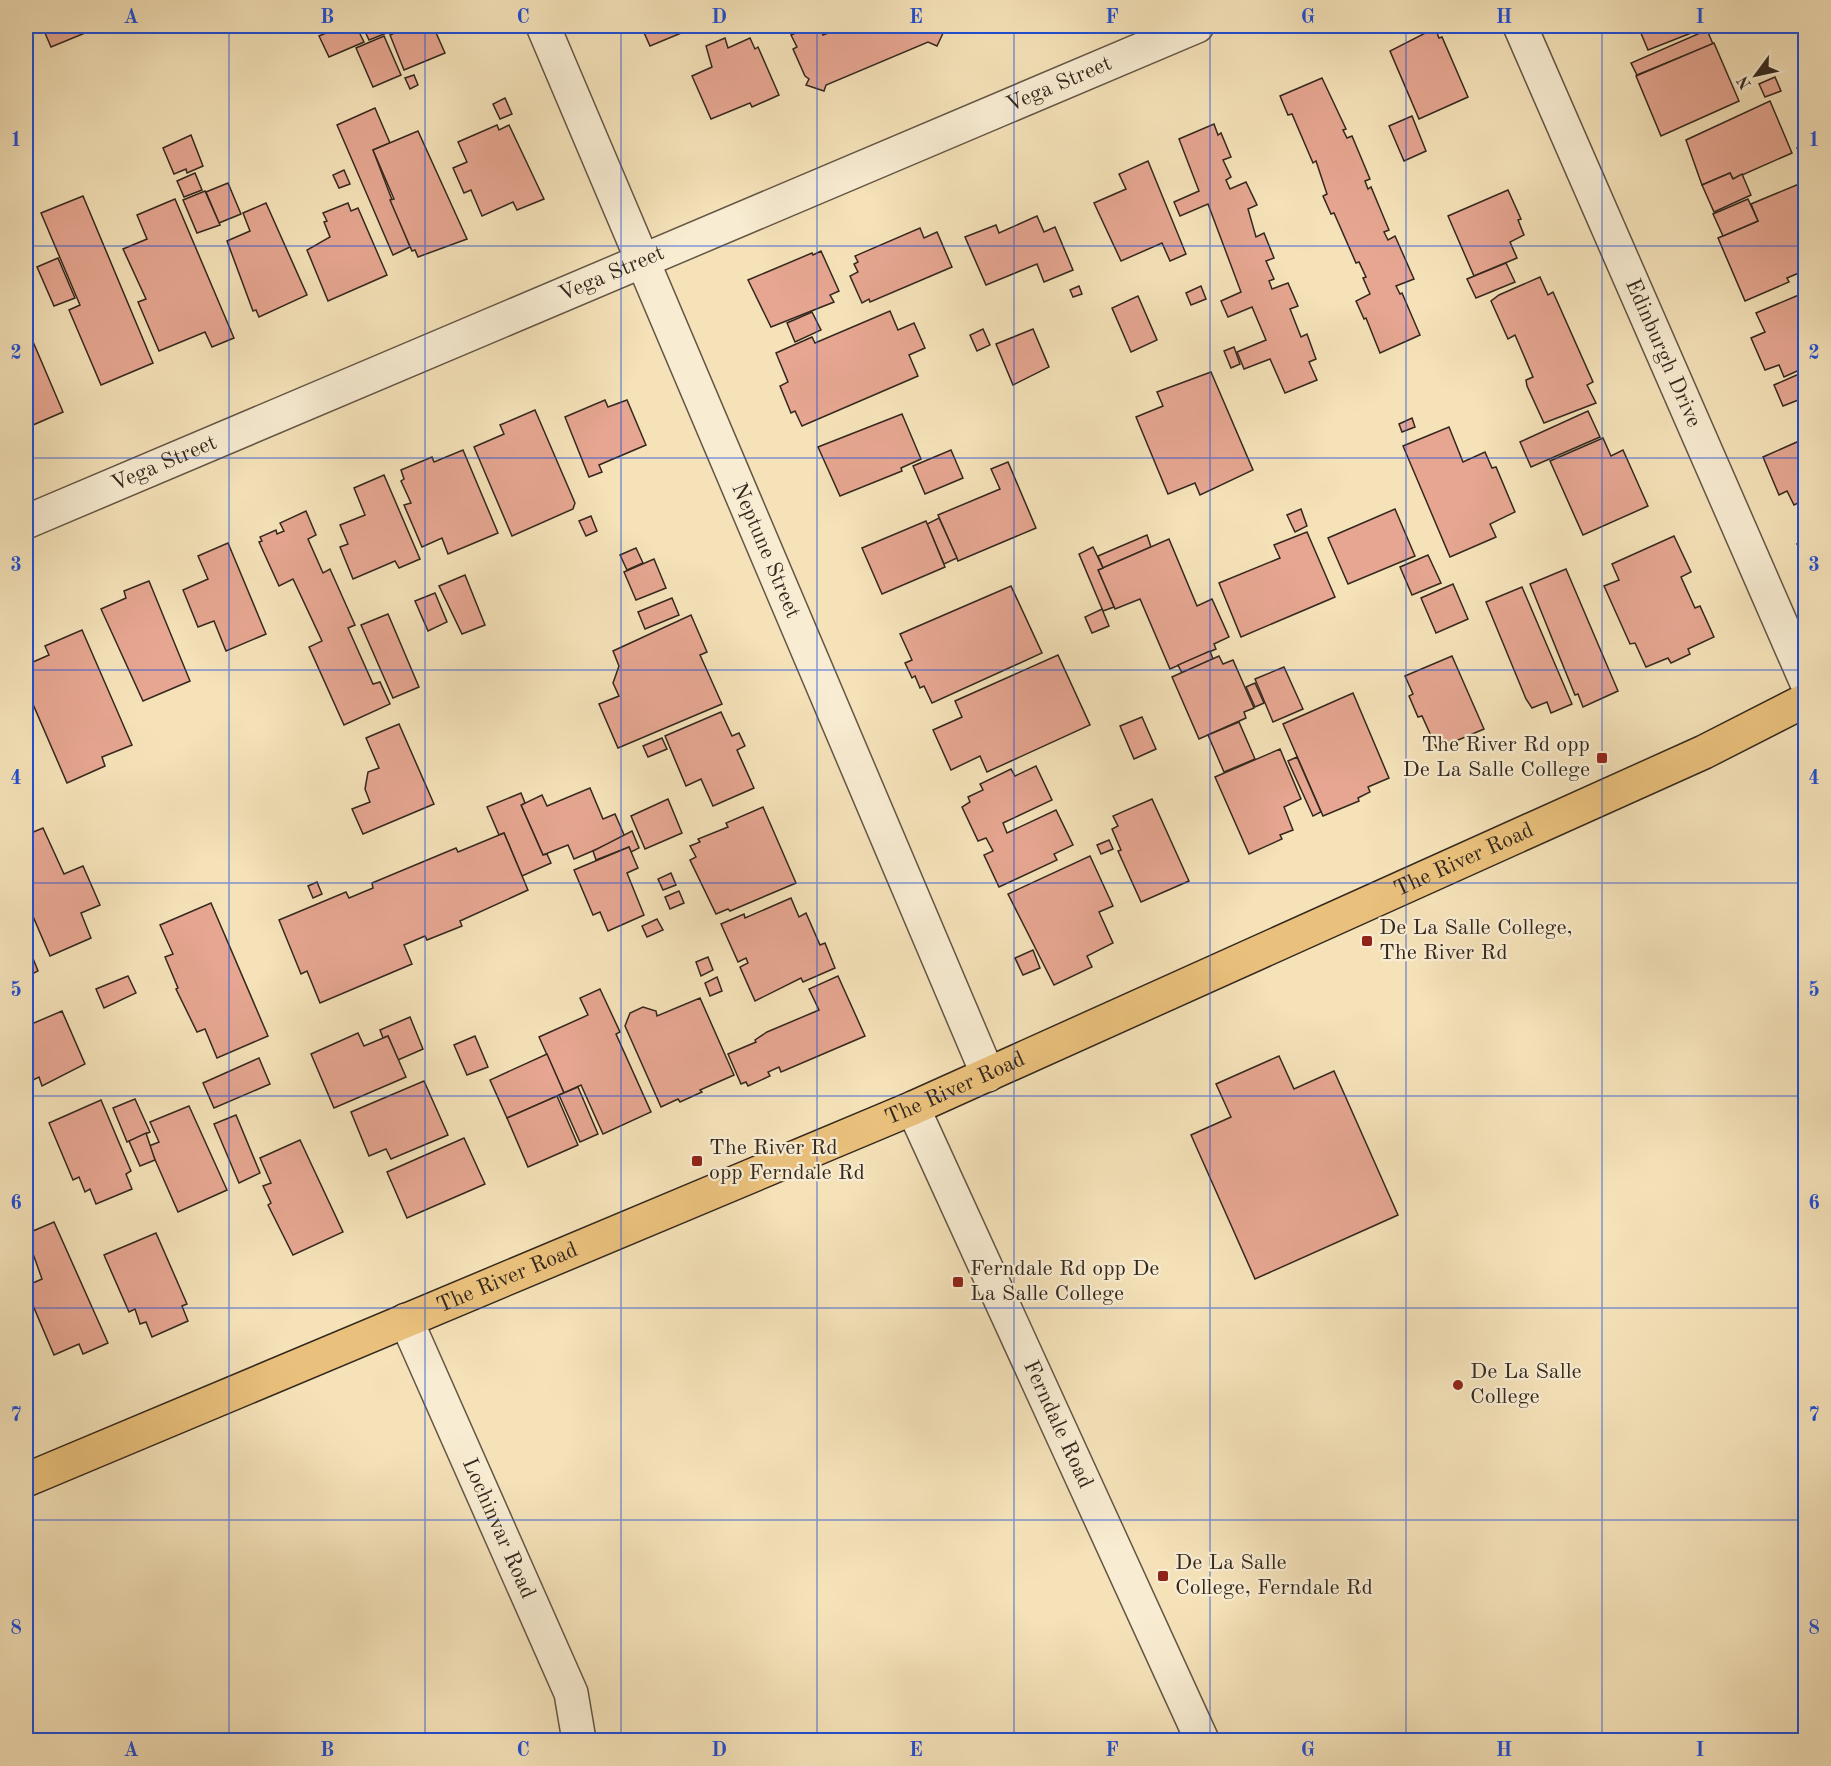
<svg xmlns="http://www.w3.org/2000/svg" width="1831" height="1766" font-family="'Old Standard TT',serif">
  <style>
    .building { fill: #e6a691; stroke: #34281e; stroke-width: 1.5 }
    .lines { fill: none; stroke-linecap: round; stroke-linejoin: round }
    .minor-casing { stroke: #645645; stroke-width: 36 }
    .major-casing { stroke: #34281e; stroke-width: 36 }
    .minor { stroke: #f8ecd2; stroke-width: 33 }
    .major { stroke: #eac17c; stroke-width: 33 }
    .grid { fill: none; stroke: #1d4ed8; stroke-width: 1.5; stroke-opacity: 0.55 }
    .poi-dot { fill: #8f2418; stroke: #f8ecd2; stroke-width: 2 }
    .labels { text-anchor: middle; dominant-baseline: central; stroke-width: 4.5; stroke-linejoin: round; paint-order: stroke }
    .street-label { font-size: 22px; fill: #34281e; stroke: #f8ecd2 }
    .poi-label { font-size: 22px; fill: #34281e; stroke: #f8ecd2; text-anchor: start }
    .neatline { fill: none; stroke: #1d4ed8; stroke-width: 2 }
    .grid-label { font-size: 20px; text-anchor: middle; font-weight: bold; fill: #1d4ed8 }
  </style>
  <rect width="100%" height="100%" fill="#f5e2b9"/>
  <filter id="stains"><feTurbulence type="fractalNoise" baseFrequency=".00333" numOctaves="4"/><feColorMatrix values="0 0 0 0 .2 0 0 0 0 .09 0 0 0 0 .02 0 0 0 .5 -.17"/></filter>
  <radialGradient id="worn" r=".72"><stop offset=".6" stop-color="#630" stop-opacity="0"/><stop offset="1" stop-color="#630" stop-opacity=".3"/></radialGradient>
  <!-- building -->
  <g class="building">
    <polygon points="42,26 102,26 51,47"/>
    <polygon points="343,26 356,26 364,42 329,57 319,36"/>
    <polygon points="368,26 404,26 369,40 363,27"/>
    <polygon points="411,26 433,26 445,53 404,70 390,35"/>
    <polygon points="641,26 698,26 650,46"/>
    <polygon points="813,26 819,26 823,35 847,26 937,26 945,29 937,46 928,42 826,85 824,91 806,85 809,79 805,76 793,49 797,47 791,35"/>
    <polygon points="1598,26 1617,26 1601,32"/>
    <polygon points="1638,26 1709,26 1648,50"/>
    <polygon points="1435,28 1439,38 1442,37 1468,97 1419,119 1390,51"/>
    <polygon points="1707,30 1713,44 1637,75 1631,63"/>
    <polygon points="384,36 401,75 373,87 356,48"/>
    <polygon points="725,38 728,48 750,38 755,49 758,47 779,95 752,107 750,103 711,119 692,76 712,67 706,46"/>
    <polygon points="1714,43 1739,101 1661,136 1636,76"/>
    <polygon points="26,66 33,82 26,85"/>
    <polygon points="414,75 418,85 410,89 405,78"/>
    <polygon points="1775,77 1781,91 1765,97 1759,84"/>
    <polygon points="1322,78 1346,129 1343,130 1347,138 1352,136 1370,179 1365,181 1368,189 1371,187 1389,230 1384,232 1388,240 1395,236 1414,279 1396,286 1400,294 1402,293 1420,335 1380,353 1366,318 1364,319 1356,301 1370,294 1363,278 1366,277 1359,262 1356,263 1334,213 1331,214 1323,196 1327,194 1316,161 1313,163 1292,114 1288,115 1280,96"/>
    <polygon points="505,98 512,114 500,119 493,104"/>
    <polygon points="1770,101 1792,153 1733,179 1730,173 1702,185 1686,140"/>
    <polygon points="375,108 390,143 373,150 410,247 393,255 337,125"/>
    <polygon points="1412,116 1426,151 1404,161 1389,126"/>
    <polygon points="1214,124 1218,135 1221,133 1231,157 1223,160 1231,177 1226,180 1230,189 1246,182 1257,205 1248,209 1256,237 1264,233 1274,258 1266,261 1274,279 1269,281 1272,289 1288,283 1298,306 1290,309 1301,337 1307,334 1316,359 1309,362 1317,380 1285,393 1270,359 1244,369 1237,352 1266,340 1252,307 1228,317 1221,301 1241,292 1208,204 1180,216 1174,202 1199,191 1179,139"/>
    <polygon points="497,125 499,130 509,125 544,199 517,210 513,202 482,216 471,190 464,193 453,168 467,162 458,142"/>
    <polygon points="418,131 467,239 418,257 415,250 412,251 390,200 394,199 373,150"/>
    <polygon points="191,135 203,166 187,173 186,169 174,174 163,148"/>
    <polygon points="1806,145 1806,167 1797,148"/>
    <polygon points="1148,161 1186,254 1170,261 1162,243 1121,261 1094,203 1126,189 1119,174"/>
    <polygon points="344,170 350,184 339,188 333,175"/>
    <polygon points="195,173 202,190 184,197 177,181"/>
    <polygon points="1730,173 1733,179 1742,174 1751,195 1714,212 1702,185"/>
    <polygon points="228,183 241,214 219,223 206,192"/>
    <polygon points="1799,184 1806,199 1806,224 1802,225 1806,233 1806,258 1803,260 1806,270 1787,278 1789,282 1745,301 1718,238 1758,221 1751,204"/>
    <polygon points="1508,190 1521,219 1518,220 1524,235 1510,242 1517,258 1474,276 1448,216"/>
    <polygon points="205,191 220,225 197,233 183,200"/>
    <polygon points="83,196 153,363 101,385 69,310 80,305 41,213"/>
    <polygon points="175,199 234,338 212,347 205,332 159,351 138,302 146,299 123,249 147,239 137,215"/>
    <polygon points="1748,199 1758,221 1723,236 1713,214"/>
    <polygon points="266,203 307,295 259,317 256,310 253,311 227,241 250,231 243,213"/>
    <polygon points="348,203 351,211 358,208 387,275 328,301 307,250 330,237 324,222 327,221 323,213"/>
    <polygon points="1037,216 1044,232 1055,227 1073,270 1044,282 1037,264 986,285 965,237 996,225 999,233"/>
    <polygon points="920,228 924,238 937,232 952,267 870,302 869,299 862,303 850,276 858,272 854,264 858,262 855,256"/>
    <polygon points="821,251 839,291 830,295 834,302 771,327 748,280 812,253 813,255"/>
    <polygon points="58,258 75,298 54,306 37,267"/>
    <polygon points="1506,263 1515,282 1476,298 1467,279"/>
    <polygon points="1540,277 1548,295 1553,292 1593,382 1587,385 1596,403 1544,423 1527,386 1526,380 1533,377 1515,335 1508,339 1491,301 1499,295"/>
    <polygon points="1079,286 1082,294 1073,297 1070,290"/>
    <polygon points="1201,286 1206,299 1191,305 1186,293"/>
    <polygon points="1806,292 1806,367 1784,377 1779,365 1765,370 1751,338 1765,332 1756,313"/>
    <polygon points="1138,296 1157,340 1131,352 1112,308"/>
    <polygon points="890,311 898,330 914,323 925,348 909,355 918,376 802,426 795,411 791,413 780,386 788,382 776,353 812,337 815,343"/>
    <polygon points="812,312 821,330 795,342 787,323"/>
    <polygon points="983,329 990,345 977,351 970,335"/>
    <polygon points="1033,329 1049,367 1013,385 996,344"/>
    <polygon points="31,337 63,412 26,428 26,339"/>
    <polygon points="1234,347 1240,364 1231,368 1224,351"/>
    <polygon points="1806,371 1806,397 1783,406 1774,385"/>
    <polygon points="1211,372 1253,470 1200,495 1195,483 1168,494 1136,417 1163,406 1157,392"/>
    <polygon points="605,400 608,407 627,400 646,445 599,465 602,472 589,477 565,417"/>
    <polygon points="535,410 575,503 573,509 512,536 474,447 504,434 500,425"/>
    <polygon points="1588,411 1600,437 1531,467 1520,442"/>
    <polygon points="902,414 921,459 901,468 902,471 840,496 818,447"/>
    <polygon points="1412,418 1415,427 1402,432 1399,424"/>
    <polygon points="1449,427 1463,462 1485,452 1492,468 1496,467 1515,512 1490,524 1496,537 1450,557 1403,446"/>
    <polygon points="1603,438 1611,456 1623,450 1648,506 1583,535 1550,461"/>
    <polygon points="1806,438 1806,499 1794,505 1787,491 1779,495 1763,457"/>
    <polygon points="463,450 498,533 448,554 442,538 422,547 404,505 411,503 401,481 404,479 401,470 432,457 434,462"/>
    <polygon points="951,450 963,478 925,494 913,466"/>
    <polygon points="1008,462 1036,528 958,561 938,515 1000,489 991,469"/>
    <polygon points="384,475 420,559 399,568 395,561 353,579 340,547 348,544 340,525 365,515 354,488"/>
    <polygon points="1301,509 1307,526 1295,532 1287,515"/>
    <polygon points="1395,509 1415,556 1348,584 1328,538"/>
    <polygon points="306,511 316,535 308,539 323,573 330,569 355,625 348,628 373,684 380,682 390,704 344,725 309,647 322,641 293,579 279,586 259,542 262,541 260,537 276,530 277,534 284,531 280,523"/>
    <polygon points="591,516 597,531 586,536 579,521"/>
    <polygon points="939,518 957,558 944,564 927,524"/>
    <polygon points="926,521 945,567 882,594 862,548"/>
    <polygon points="1307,532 1335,597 1241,637 1219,583 1280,558 1274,545"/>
    <polygon points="1147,535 1151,547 1103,568 1098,556"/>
    <polygon points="1674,536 1691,572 1681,577 1695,608 1700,606 1714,637 1688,649 1690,654 1671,663 1668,658 1646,667 1635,643 1630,644 1604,586 1619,580 1612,564"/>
    <polygon points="1169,539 1197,606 1212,599 1229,637 1214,644 1216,649 1170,669 1140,599 1115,609 1098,570"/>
    <polygon points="1806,541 1806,562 1797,544"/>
    <polygon points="228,543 266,634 226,651 214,621 198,627 183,590 208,579 198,556"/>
    <polygon points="1093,547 1103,568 1098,570 1114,607 1103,611 1079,554"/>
    <polygon points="636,548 643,563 627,570 620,555"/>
    <polygon points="1428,555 1441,583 1412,595 1400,567"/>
    <polygon points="654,559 666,588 636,600 624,572"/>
    <polygon points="1566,569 1618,691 1583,707 1578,694 1575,695 1530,584"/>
    <polygon points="465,575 485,625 462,634 439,586"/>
    <polygon points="149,581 190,681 143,701 101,609 126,598 124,591"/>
    <polygon points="1453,584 1468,619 1436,633 1421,598"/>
    <polygon points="1011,586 1042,653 932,703 924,686 920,688 915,676 912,678 905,663 912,660 900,634"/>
    <polygon points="1522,587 1572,704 1551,713 1547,702 1532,708 1526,699 1486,602"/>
    <polygon points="435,593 447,622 428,631 415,601"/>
    <polygon points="672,598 679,615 645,629 638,612"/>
    <polygon points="1102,609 1109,626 1092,633 1085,617"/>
    <polygon points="388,614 419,687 393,698 361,625"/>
    <polygon points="691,615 707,652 700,655 722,704 618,748 599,704 619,696 613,683 619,666 613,651"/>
    <polygon points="82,630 132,745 102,757 105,766 67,783 26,688 26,665 49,655 45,646"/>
    <polygon points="1210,651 1213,659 1182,673 1178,665"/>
    <polygon points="1058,655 1090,725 987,772 980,756 951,770 933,730 962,717 955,701"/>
    <polygon points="1219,656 1223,664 1233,660 1254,708 1244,712 1246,718 1199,739 1172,677"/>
    <polygon points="1452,656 1484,729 1437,749 1422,716 1418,717 1409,696 1413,694 1405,676"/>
    <polygon points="1284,667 1303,709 1273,722 1255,679"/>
    <polygon points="1255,683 1264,703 1255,707 1246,687"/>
    <polygon points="1353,693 1389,778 1368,787 1370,792 1358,798 1359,801 1323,816 1283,724"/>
    <polygon points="721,712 732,736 739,733 745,746 737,750 754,788 713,806 701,779 686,786 665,736"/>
    <polygon points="1142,717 1156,749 1134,759 1120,726"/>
    <polygon points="1239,722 1255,759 1224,772 1208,735"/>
    <polygon points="399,724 434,804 363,834 352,809 370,802 365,789 368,772 379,768 366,738"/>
    <polygon points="662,738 667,749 648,757 643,746"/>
    <polygon points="1280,749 1301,799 1284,807 1293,830 1280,835 1282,839 1249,854 1215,777"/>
    <polygon points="1297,757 1321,812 1313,816 1288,761"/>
    <polygon points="1036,766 1052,800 1003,823 1007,833 1056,810 1073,845 1054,854 1057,860 999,887 984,855 993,851 986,838 978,841 962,807 970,802 968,797 983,790 980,784 1011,769 1015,776"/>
    <polygon points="590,788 603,819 615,814 625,837 574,859 568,845 543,855 521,805 542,795 547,806"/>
    <polygon points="521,793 525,803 521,805 543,855 547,854 551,863 522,876 504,833 499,835 487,807"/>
    <polygon points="668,799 682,833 645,849 631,816"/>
    <polygon points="1152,799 1189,881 1141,902 1118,851 1121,850 1112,829 1118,826 1113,816"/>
    <polygon points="763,807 796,883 730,911 728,909 716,914 690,860 696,857 690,846 700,842 698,839 728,827 726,823"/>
    <polygon points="43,828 64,874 83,866 100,905 81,913 91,938 50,956 26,900 26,835"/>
    <polygon points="632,831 639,848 631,852 629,847 596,860 593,851"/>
    <polygon points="504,833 528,890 460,921 462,926 427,940 425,936 404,945 412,964 320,1003 307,971 301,974 279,920 346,892 349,898 373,888 372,883 456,848 458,852"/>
    <polygon points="1109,840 1113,849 1101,854 1097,845"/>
    <polygon points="629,847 638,868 627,873 644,915 608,931 600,912 593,915 574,870"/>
    <polygon points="1090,856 1113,906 1099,912 1113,943 1087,956 1092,967 1054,985 1008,894"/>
    <polygon points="671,873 676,885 663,890 658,879"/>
    <polygon points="317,882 322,894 313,898 308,886"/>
    <polygon points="679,891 684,903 670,909 665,897"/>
    <polygon points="791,898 799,917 806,913 820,945 825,943 835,968 803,982 801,978 755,1001 740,967 748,963 746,958 738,962 721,924 744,914 745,918"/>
    <polygon points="211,903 268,1036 217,1058 205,1029 197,1032 176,989 178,988 165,957 173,954 160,925"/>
    <polygon points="657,919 663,930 647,937 642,926"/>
    <polygon points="26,941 38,971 26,977"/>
    <polygon points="1033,950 1040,968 1023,975 1015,958"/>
    <polygon points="708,957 713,970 701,976 696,962"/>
    <polygon points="128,976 136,993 104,1008 96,989"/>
    <polygon points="838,976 865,1036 781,1072 779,1067 768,1072 770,1076 748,1086 746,1082 741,1084 728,1054 756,1042 755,1040 767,1032 819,1010 809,989"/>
    <polygon points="717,977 722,991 710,996 705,983"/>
    <polygon points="600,989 620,1032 616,1034 651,1112 603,1134 581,1085 564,1093 539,1037 588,1015 580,998"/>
    <polygon points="700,998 734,1075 700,1090 702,1092 680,1102 678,1099 661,1107 625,1026 630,1013 643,1007 656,1011 657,1016"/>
    <polygon points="62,1011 85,1064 42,1086 39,1077 29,1082 26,1073 26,1023 27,1026"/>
    <polygon points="410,1017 423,1049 398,1060 388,1036 383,1038 380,1030"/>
    <polygon points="358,1033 364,1046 388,1036 406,1077 334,1108 311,1054"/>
    <polygon points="475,1036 488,1067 467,1075 454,1045"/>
    <polygon points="547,1054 564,1093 507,1118 490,1080"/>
    <polygon points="1279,1056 1294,1089 1334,1071 1398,1215 1255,1279 1191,1135 1231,1117 1216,1084"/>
    <polygon points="259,1058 270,1084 214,1108 203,1083"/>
    <polygon points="424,1081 448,1135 391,1159 386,1149 369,1156 351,1112"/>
    <polygon points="578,1087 598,1134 580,1142 559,1095"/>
    <polygon points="557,1096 578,1145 528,1167 507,1118"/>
    <polygon points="135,1099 150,1132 127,1142 113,1108"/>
    <polygon points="101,1100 131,1171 126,1174 132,1189 96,1204 90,1189 85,1192 79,1177 73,1180 49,1123"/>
    <polygon points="189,1106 227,1190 178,1212 149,1146 159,1142 150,1122"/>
    <polygon points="236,1115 260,1173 239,1183 214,1124"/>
    <polygon points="146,1133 155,1160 140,1166 129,1141"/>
    <polygon points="464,1138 485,1184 407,1218 387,1172"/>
    <polygon points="300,1140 343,1232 293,1255 268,1205 271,1203 263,1186 271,1183 260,1158"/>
    <polygon points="54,1222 108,1343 83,1354 79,1344 54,1355 26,1289 26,1286 42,1279 26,1234"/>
    <polygon points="156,1233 187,1304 182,1306 188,1321 152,1337 146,1322 140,1324 135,1309 129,1312 104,1255"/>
  </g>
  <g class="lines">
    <!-- minor casing -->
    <g class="minor-casing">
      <g id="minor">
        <path id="s1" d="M 543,26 L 988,1075"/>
        <path id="s2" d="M 1520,26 L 1806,681"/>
        <path id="s3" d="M 26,522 L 1197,26"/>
        <path id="s4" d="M 913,1108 L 1202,1740"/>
        <path id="s5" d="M 406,1320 L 571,1693 L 579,1740"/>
      </g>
    </g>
    <!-- major casing -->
    <g class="major-casing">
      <g id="major">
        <path id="s6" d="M 26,1480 L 913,1108 L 1704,752 L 1806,700"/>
      </g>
    </g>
    <!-- minor -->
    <use href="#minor" class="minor"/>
    <!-- major -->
    <use href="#major" class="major"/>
  </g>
  <!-- grid -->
  <path class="grid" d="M 229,26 L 229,1740M 425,26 L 425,1740M 621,26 L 621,1740M 817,26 L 817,1740M 1014,26 L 1014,1740M 1210,26 L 1210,1740M 1406,26 L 1406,1740M 1602,26 L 1602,1740M 26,246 L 1806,246M 26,458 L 1806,458M 26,670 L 1806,670M 26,883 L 1806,883M 26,1096 L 1806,1096M 26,1308 L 1806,1308M 26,1520 L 1806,1520"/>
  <!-- markers -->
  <g class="poi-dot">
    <rect x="1596" y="752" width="12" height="12" rx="3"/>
    <rect x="1361" y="935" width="12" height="12" rx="3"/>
    <rect x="691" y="1155" width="12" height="12" rx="3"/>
    <rect x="952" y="1276" width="12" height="12" rx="3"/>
    <circle cx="1458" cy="1385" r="6"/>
    <rect x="1157" y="1570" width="12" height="12" rx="3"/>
  </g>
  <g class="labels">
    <!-- street labels -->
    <g class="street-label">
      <text stroke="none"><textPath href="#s3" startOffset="1122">Vega Street</textPath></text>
      <text stroke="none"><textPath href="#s3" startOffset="636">Vega Street</textPath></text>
      <text stroke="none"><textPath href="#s2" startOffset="357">Edinburgh Drive</textPath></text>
      <text stroke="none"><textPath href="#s3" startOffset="150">Vega Street</textPath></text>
      <text stroke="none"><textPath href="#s1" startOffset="570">Neptune Street</textPath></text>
      <text stroke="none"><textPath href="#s6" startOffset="1566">The River Road</textPath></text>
      <text stroke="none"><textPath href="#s6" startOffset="1008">The River Road</textPath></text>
      <text stroke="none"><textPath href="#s6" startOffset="522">The River Road</textPath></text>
      <text stroke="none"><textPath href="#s4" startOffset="348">Ferndale Road</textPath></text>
      <text stroke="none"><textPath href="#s5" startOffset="228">Lochinvar Road</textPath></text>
    </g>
    <!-- poi labels -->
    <g class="poi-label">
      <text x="1590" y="745" text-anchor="end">The River Rd opp<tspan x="1590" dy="25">De La Salle College</tspan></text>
      <text x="1379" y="928">De La Salle College,<tspan x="1379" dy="25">The River Rd</tspan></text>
      <text x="709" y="1148">The River Rd<tspan x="709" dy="25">opp Ferndale Rd</tspan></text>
      <text x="970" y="1269">Ferndale Rd opp De<tspan x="970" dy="25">La Salle College</tspan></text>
      <text x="1470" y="1372">De La Salle<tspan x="1470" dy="25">College</tspan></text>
      <text x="1175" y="1563">De La Salle<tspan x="1175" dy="25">College, Ferndale Rd</tspan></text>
    </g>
  </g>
  <!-- margin -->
  <rect width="1831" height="1766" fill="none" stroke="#f5e2b9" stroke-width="66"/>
  <!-- north arrow -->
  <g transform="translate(1756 75) rotate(237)" stroke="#f8ecd2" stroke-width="4.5" paint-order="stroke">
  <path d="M0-4.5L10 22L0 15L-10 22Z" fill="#34281e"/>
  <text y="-9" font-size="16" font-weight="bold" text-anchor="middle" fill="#34281e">N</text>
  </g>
  <rect x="33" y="33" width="1765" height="1700" class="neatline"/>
  <g class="grid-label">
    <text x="131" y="23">A</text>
    <text x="327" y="23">B</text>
    <text x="523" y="23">C</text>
    <text x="719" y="23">D</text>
    <text x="916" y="23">E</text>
    <text x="1112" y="23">F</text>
    <text x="1308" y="23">G</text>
    <text x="1504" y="23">H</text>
    <text x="1700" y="23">I</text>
    <text x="16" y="146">1</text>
    <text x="1814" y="146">1</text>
    <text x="16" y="359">2</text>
    <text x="1814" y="359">2</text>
    <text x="16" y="571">3</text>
    <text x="1814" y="571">3</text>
    <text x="16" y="784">4</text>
    <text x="1814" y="784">4</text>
    <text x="16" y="996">5</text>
    <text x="1814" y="996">5</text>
    <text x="16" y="1209">6</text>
    <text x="1814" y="1209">6</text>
    <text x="16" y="1421">7</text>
    <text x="1814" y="1421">7</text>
    <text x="16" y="1634">8</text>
    <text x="1814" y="1634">8</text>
    <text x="131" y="1756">A</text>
    <text x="327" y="1756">B</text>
    <text x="523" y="1756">C</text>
    <text x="719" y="1756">D</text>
    <text x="916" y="1756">E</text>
    <text x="1112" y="1756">F</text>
    <text x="1308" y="1756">G</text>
    <text x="1504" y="1756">H</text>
    <text x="1700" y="1756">I</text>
  </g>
  <rect width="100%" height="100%" filter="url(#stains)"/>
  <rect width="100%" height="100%" fill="url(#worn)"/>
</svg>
